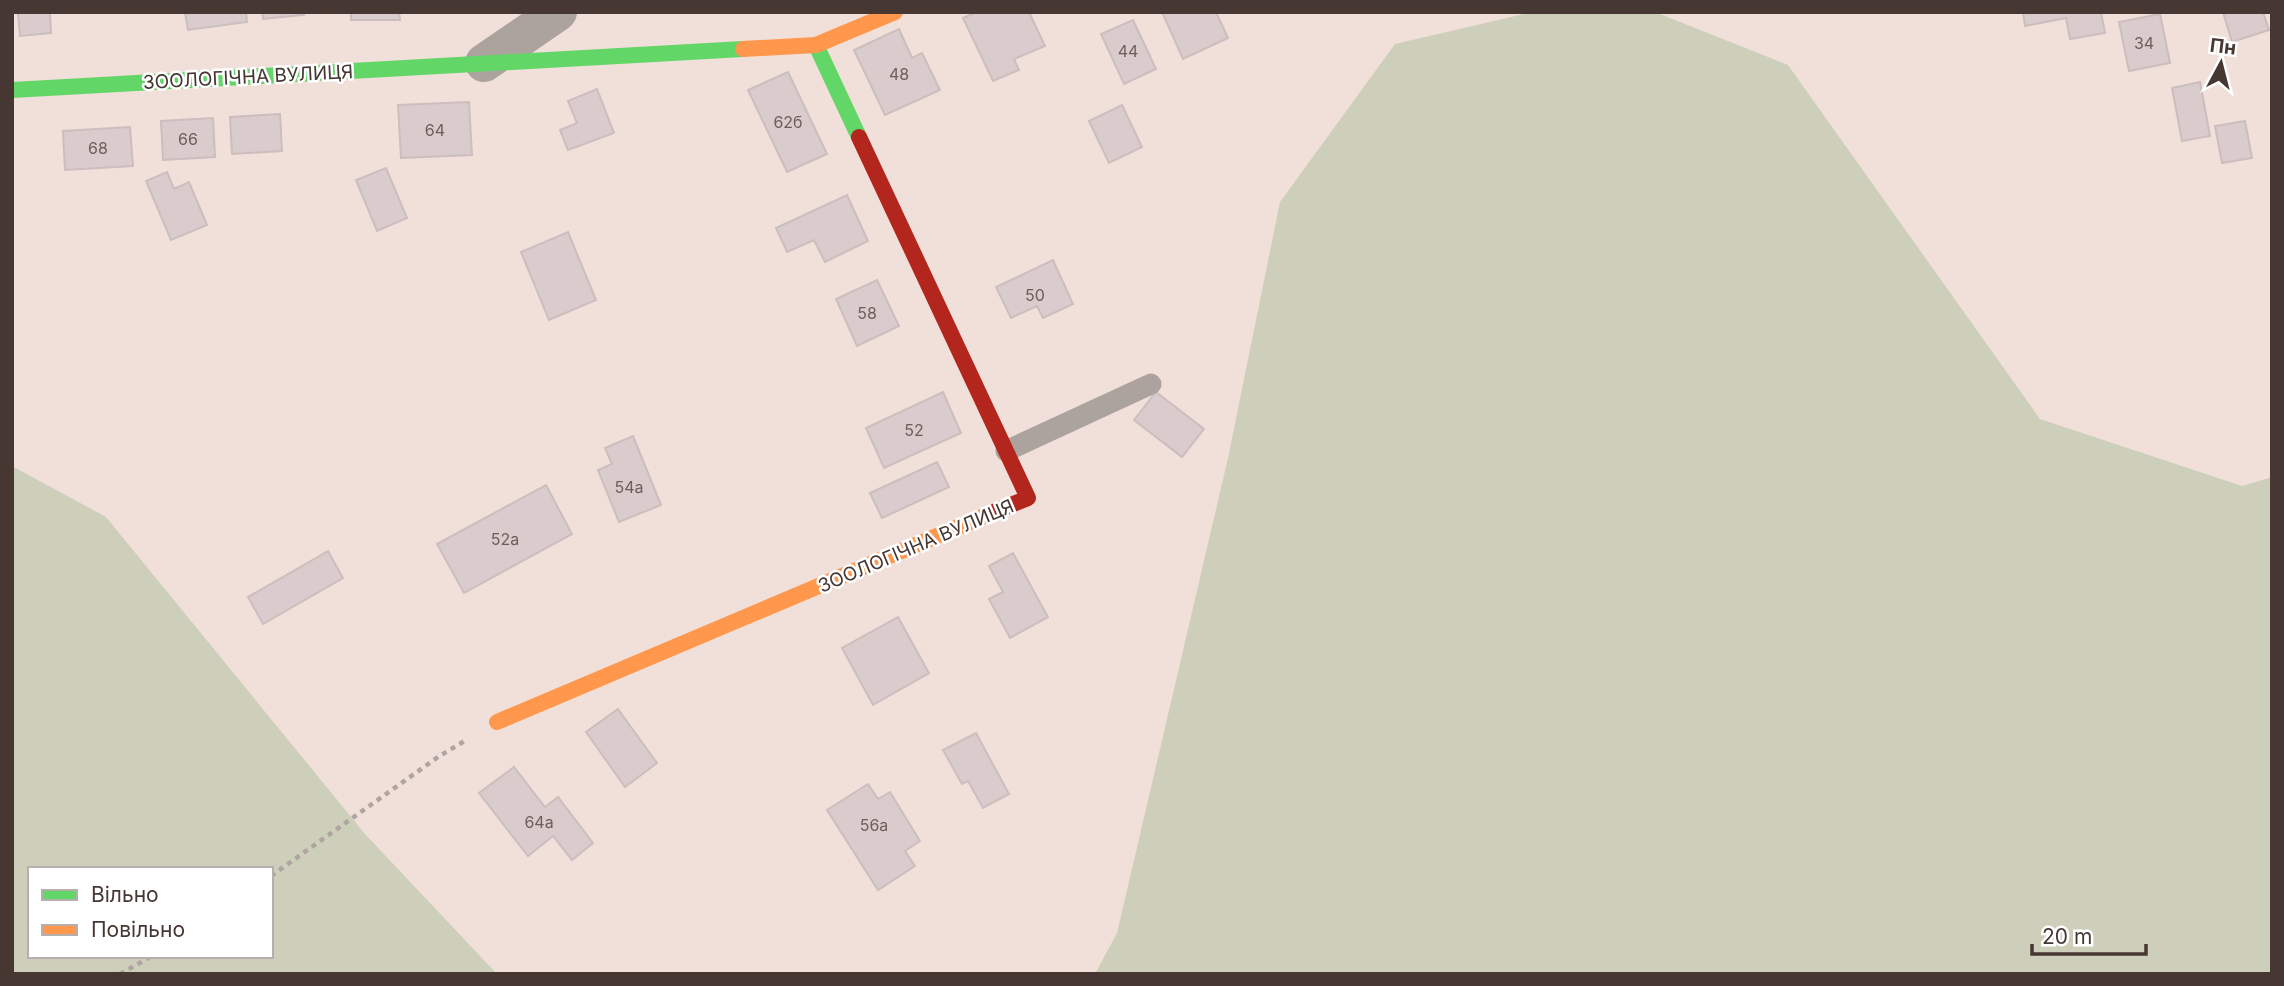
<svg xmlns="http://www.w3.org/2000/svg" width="2284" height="986" font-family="Inter,sans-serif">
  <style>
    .green { fill: #cdcfba; fill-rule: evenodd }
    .building { fill: #dacbcc; stroke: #ccbebe; stroke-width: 2 }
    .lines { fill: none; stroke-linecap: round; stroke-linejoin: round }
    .path { stroke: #afa4a1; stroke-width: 4.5; stroke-dasharray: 5 5; stroke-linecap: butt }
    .lane { stroke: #aca39f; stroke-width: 21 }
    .street { stroke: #aca39f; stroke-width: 38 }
    .fast { stroke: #63d668; stroke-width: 16 }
    .slow { stroke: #ff974d; stroke-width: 16 }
    .jam { stroke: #b3261e; stroke-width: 16 }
    .labels { text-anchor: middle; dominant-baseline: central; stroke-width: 5; stroke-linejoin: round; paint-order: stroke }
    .number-label { font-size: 16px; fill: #6c5e5a }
    .street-label { font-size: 19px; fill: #463732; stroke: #fff }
  </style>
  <rect width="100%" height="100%" fill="#f1e0da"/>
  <!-- green -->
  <g class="green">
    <polygon points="1533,12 1655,12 1788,65 2040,419 2242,486 2272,477 2272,974 1095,974 1117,933 1228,458 1280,202 1395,44"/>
    <path d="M 12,466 L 106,517 L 365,834 L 497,974 L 12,974 ZM 30,869 L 271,869 L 271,956 L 30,956 Z"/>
  </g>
  <!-- building -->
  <g class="building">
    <polygon points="18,12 50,12 51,33 20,36"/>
    <polygon points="185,12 246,12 247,22 188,30"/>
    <polygon points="262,12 303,12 304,15 263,19"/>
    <polygon points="351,12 399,12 400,20 351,20"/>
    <polygon points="977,12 1029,12 1045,46 1014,59 1019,70 993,81 963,18"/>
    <polygon points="1162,12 1216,12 1228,38 1183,59"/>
    <polygon points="2023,12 2101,12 2105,33 2070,39 2066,18 2025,26"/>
    <polygon points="2223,12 2263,12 2269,30 2232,42"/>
    <polygon points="2160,14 2170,63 2129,71 2119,22"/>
    <polygon points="1133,20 1156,69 1124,84 1101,34"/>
    <polygon points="899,29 912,58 922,53 940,90 885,115 854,50"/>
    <polygon points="788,72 827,154 787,172 748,90"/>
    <polygon points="2200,82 2210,136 2182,141 2172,88"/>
    <polygon points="597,89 614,133 568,150 560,130 577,123 568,101"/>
    <polygon points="469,102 472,155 401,158 398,105"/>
    <polygon points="1122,105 1142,147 1109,163 1089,121"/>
    <polygon points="280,114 282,151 232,154 230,117"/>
    <polygon points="213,118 215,157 163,160 161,121"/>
    <polygon points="2245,121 2252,158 2222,163 2215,126"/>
    <polygon points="130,127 133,166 65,170 63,131"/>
    <polygon points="386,168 407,218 377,231 356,180"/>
    <polygon points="167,172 174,189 189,182 207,225 171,240 146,181"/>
    <polygon points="847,195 868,241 825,262 814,240 787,252 776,228"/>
    <polygon points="568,232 596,300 549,320 521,252"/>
    <polygon points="1053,260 1073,304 1043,318 1037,306 1011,318 996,287"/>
    <polygon points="877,280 899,326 857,346 836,299"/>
    <polygon points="943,392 961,433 884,468 866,428"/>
    <polygon points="1156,392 1204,429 1182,457 1134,420"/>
    <polygon points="633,436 661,505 619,522 598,470 612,464 605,448"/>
    <polygon points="937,462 949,487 882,518 870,493"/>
    <polygon points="546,485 572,534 464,593 437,544"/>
    <polygon points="328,551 343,578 263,624 248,597"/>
    <polygon points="1013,553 1048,617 1010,638 989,599 1003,592 989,566"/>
    <polygon points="898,617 929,673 873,705 842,648"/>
    <polygon points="618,709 657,763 625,787 586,732"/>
    <polygon points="976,733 1009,794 983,808 968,781 962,784 943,750"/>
    <polygon points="514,767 545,807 558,797 593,843 572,860 553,836 528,856 479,793"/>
    <polygon points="868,784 878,799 890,792 920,841 905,851 915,866 878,890 827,810"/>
  </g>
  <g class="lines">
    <!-- path -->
    <g class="path">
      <polyline points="271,876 438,757 466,740"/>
      <polyline points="120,974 152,956"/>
    </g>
    <!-- lane -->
    <polyline class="lane" points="1006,451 1151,384"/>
    <!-- street -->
    <polyline class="street" points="484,63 558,12"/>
    <!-- fast -->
    <g class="fast">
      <polyline points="816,45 859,137"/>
      <polyline points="12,90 743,49"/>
    </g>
    <!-- slow -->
    <g class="slow">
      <polyline points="743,49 816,45 895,12"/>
      <polyline points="497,722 996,511"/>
    </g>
    <!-- jam -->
    <polyline class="jam" points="859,137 1028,498 996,511"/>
  </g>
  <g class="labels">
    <!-- number labels -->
    <g class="number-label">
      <text x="2144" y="43">34</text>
      <text x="1128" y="51">44</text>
      <text x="899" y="74">48</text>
      <text x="788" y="122">62б</text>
      <text x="435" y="130">64</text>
      <text x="188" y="139">66</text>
      <text x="98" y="148">68</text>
      <text x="1035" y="295">50</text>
      <text x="867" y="313">58</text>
      <text x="914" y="430">52</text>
      <text x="629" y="487">54а</text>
      <text x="505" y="539">52а</text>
      <text x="539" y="822">64а</text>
      <text x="874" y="825">56а</text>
    </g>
    <!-- street labels -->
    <g class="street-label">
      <text transform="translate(248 77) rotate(-3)">ЗООЛОГІЧНА ВУЛИЦЯ</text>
      <text transform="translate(916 546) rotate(-23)">ЗООЛОГІЧНА ВУЛИЦЯ</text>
    </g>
  </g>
  <!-- border -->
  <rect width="2284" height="986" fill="none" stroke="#463732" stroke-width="28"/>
  <!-- legend -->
  <rect x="28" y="867" width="245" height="91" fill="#ffffff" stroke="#b5afad" stroke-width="2"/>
  <rect x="42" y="890" width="35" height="10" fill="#63d668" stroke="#b5afad" stroke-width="2"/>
  <text x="91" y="902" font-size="21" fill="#463732">Вільно</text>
  <rect x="42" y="925" width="35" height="10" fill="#ff974d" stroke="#b5afad" stroke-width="2"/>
  <text x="91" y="937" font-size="21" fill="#463732">Повільно</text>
  <!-- north arrow -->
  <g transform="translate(2221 63) rotate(7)" stroke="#ffffff" stroke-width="5" paint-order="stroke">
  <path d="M0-5L12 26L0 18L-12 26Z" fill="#463732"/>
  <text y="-10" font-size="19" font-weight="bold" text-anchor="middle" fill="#463732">Пн</text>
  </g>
  <!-- scale -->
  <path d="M2032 944v10h114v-10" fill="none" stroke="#463732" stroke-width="3.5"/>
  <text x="2042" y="944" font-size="21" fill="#463732" stroke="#ffffff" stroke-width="5" paint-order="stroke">20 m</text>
</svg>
